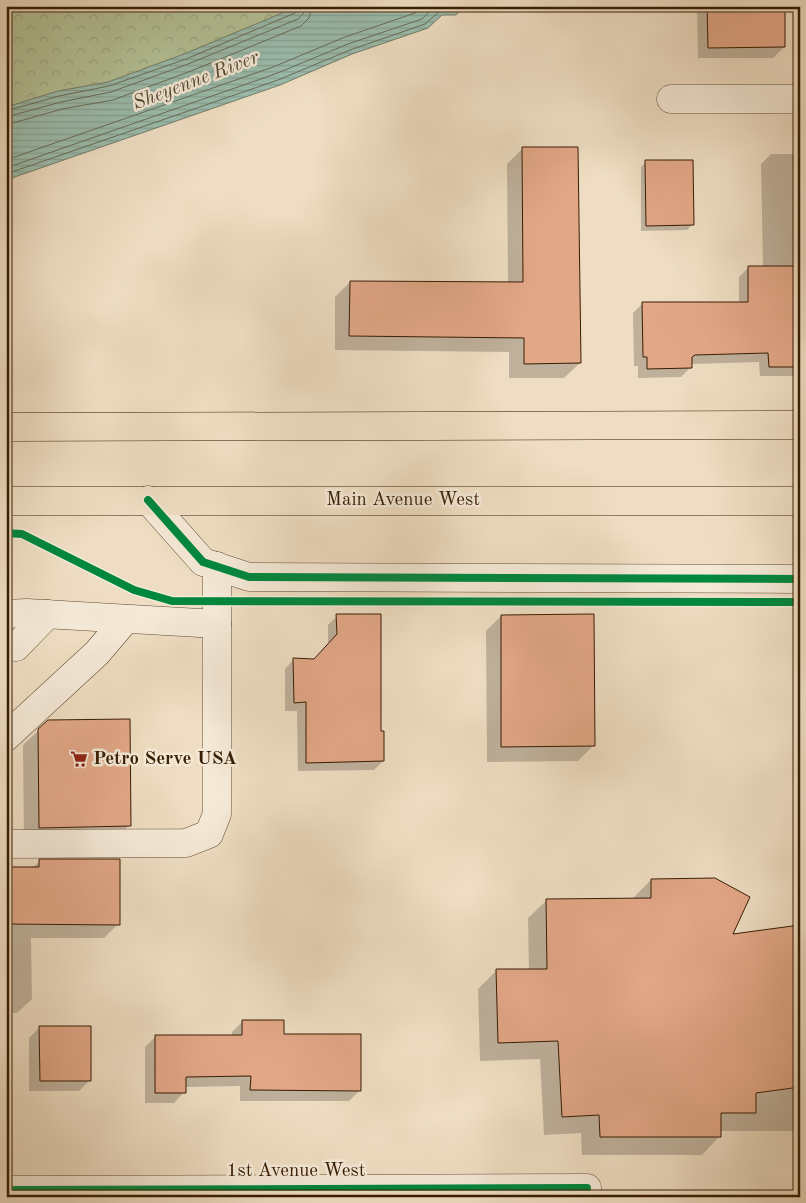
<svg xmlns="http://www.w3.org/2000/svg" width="806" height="1203" font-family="'Old Standard TT',serif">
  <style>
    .park { fill: url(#park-crowns); stroke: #76704c }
    .water { fill: url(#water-rules); stroke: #737d69 }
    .shadow { fill: #0003 }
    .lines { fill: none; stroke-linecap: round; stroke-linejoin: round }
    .shore { stroke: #696d58; stroke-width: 1 }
    .building { fill: #e2a787; stroke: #371d02 }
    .minor-casing { stroke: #654d32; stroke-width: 29 }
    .major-casing { stroke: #371d02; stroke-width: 29 }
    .minor { stroke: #f4e9d7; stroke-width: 28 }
    .major { stroke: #eeddc2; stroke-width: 28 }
    .cycleway-casing { stroke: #f4e9d7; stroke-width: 11 }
    .cycleway { stroke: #00873e; stroke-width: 8 }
    .labels { text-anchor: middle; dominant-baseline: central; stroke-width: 5; stroke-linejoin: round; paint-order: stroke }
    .street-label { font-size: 19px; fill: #371d02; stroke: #f4e9d7 }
    .poi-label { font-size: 19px; font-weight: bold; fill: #371d02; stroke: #f4e9d7; text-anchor: start }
    .water-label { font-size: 20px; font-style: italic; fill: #554d36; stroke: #f4e9d7 }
  </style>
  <defs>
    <pattern id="park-crowns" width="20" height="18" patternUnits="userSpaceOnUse" patternTransform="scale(1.25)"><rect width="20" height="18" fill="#b4c297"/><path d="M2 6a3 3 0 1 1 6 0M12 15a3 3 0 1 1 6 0" fill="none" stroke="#9ba680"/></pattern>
    <pattern id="water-rules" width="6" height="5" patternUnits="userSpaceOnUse" patternTransform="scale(1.25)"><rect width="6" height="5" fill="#9bbdae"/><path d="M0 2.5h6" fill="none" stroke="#86a294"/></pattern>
  </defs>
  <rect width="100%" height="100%" fill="#eeddc2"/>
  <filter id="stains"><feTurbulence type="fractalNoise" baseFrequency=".004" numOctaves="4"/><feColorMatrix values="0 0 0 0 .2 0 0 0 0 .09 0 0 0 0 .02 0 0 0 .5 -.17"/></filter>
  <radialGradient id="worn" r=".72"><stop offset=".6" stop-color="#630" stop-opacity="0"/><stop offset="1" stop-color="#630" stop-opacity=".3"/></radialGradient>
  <!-- park -->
  <polygon class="park" points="6,6 357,6 6,115"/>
  <!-- water -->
  <polygon class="water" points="299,6 464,6 456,15 442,15 428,28 352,54 280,85 6,180 6,107 58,91 108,82 184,54"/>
  <!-- shadow -->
  <g class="shadow">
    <polygon points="697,6 784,6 784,47 773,58 698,58"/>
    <polygon points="522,149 580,363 564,378 509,378 509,352 335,350 335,297 350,282 508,283 507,164"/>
    <polygon points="771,154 800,154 800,371 794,376 760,376 759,362 691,364 691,367 681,377 638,378 638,366 634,366 633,313 643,303 739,303 739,277 748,268 763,267 761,164"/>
    <polygon points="646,162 692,225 687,230 641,231 641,167"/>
    <polygon points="337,616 379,697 383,761 374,770 298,771 297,711 285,711 285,669 294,659 314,660 328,645 328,625"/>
    <polygon points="501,616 593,746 578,761 487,762 486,631"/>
    <polygon points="39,730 129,825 114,841 24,843 23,745"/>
    <polygon points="40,861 118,924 104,938 31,938 32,999 17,1013 6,1013 6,868 32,868"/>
    <polygon points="651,880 731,935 800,926 800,1154 797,1154 794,1131 720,1131 720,1136 702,1155 582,1155 581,1133 544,1135 540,1059 480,1061 478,989 497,970 529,970 528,918 547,900 632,899"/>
    <polygon points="242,1022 283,1036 360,1090 349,1101 240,1101 240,1086 184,1087 184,1092 174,1103 145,1103 145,1047 156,1036 232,1036 232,1032"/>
    <polygon points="40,1027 90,1080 79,1091 29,1091 29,1038"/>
  </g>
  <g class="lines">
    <!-- shore -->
    <g class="shore">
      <polyline points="6,111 59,96 109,86 186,59 295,13 298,6"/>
      <polyline points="6,117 61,102 111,92 188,64 298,19 303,14 305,6"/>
      <polyline points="6,125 62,109 113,100 191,71 301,26 309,18 312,6"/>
      <polyline points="6,160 273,67 345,37 418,12 424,6"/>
      <polyline points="6,168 275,74 348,44 422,19 435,6"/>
      <polyline points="6,174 278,80 350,50 425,24 440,11 453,10 457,6"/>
    </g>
  </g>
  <!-- building -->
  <g class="building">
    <polygon points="707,6 785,6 785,47 708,48"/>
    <polygon points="522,147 578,147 581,363 524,364 524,338 349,336 350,281 523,282"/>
    <polygon points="645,160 693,160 694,225 646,226"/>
    <polygon points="748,266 800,266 800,367 769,367 768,353 695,355 692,357 692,368 647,369 647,357 643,357 642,302 748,302"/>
    <polygon points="336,614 381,614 381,731 384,731 384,761 306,763 306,702 294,703 293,658 314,659 337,634"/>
    <polygon points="594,614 595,746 501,747 501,615"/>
    <polygon points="130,719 131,826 39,828 38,729 48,720"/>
    <polygon points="39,859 120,859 120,925 6,924 6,867 39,867"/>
    <polygon points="715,878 750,897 733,934 800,925 800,1087 756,1093 756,1113 721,1113 721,1137 600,1137 599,1115 562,1117 558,1041 498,1043 496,969 547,969 546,899 651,898 651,879"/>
    <polygon points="242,1020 284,1020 284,1034 361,1034 361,1091 250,1090 251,1076 186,1077 186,1093 155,1093 155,1035 242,1035"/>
    <polygon points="39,1026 91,1026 91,1081 40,1081"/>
  </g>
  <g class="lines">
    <!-- minor casing -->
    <g class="minor-casing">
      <g id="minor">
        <polyline points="671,99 800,99"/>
        <polyline points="148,500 203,562 249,577 800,579"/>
        <polyline points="6,614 27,613 217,624"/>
        <polyline points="16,647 48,614"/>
        <polyline points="6,737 97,653 126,619"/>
        <polyline points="6,844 186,843 209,834 217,814 217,566"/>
        <polyline points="6,1190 587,1188 587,1197"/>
      </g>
    </g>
    <!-- major casing -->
    <g class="major-casing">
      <g id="major">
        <polyline points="6,427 800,425"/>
        <polyline points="6,501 800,501"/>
      </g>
    </g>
    <!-- minor -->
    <use href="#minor" class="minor"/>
    <!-- major -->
    <use href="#major" class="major"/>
    <!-- cycleway casing -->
    <g class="cycleway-casing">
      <g id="cycleway">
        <polyline points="148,500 203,562 249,577 800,579"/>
        <polyline points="6,533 22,534 134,590 172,601 800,602"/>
        <polyline points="6,1190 587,1188"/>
      </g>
    </g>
    <!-- cycleway -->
    <use href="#cycleway" class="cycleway"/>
  </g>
  <!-- icons -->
  <defs>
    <g id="supermarket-bare" transform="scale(1.35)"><path d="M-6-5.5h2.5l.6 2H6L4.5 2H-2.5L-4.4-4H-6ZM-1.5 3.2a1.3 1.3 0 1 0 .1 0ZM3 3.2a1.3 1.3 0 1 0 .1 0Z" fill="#8f2418" stroke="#f4e9d7" stroke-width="2.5" paint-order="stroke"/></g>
  </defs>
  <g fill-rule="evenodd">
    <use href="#supermarket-bare" x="79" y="759"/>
  </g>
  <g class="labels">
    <!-- street labels -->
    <g class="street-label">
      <text x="403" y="500">Main Avenue West</text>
      <text x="296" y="1171">1st Avenue West</text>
    </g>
    <!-- poi labels -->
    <g class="poi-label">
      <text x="93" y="759">Petro Serve USA</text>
    </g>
    <!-- water labels -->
    <g class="water-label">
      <text transform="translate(196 81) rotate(-21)">Sheyenne River</text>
    </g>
  </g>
  <!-- margin -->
  <rect width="806" height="1203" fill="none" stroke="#eeddc2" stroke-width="25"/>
  <rect x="8" y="8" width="791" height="1188" fill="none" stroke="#371d02" stroke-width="2.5"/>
  <rect x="12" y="12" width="781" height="1178" fill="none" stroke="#371d02"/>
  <rect width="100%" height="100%" filter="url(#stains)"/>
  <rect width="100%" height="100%" fill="url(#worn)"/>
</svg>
